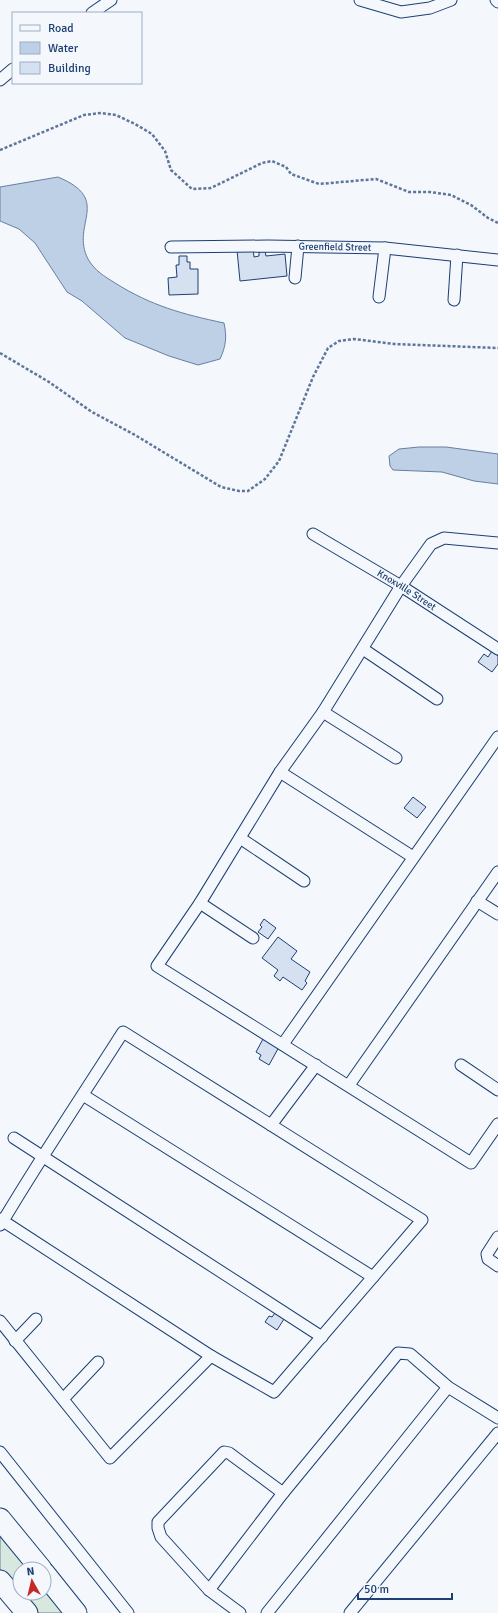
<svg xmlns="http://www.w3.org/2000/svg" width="498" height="1613" font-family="Signika,sans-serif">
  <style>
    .green { fill: #d7e8df; stroke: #687fa3 }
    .water { fill: #bed0e5; stroke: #687fa3 }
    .building { fill: #d5e0f0; stroke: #1d3f73 }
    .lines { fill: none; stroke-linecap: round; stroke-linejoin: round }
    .minor-casing { stroke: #1d3f73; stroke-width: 13 }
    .motorway-casing { stroke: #1d3f73; stroke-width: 23 }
    .path { stroke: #5e769c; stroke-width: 2.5; stroke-dasharray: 3 2; stroke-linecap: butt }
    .minor { stroke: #f4f7fb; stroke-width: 11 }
    .motorway { stroke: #f4f7fb; stroke-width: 21 }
    .labels { text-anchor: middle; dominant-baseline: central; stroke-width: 3; stroke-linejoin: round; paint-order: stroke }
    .street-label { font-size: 10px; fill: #1d3f73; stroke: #f4f7fb }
  </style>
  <rect width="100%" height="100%" fill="#f4f7fb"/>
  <!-- green -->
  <polygon class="green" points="0,1530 31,1569 20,1569 20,1593 44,1593 44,1585 66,1613 35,1613 0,1569"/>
  <!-- water -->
  <g class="water">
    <path d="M 58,177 C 113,200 70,224 88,259 C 95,271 104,276 115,283 C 152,306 182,314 224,323 C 227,337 226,346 220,359 L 198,365 L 169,356 L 125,338 L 82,301 L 67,292 L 35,243 L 19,229 L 0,221 L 0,187 Z"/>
    <polygon points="419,447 446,447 498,454 498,484 474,481 442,472 393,470 390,466 389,456 399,449"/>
  </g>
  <!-- building -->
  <g class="building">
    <polygon points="253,248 254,257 259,256 259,252 265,251 266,256 285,254 287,276 240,281 237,250"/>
    <polygon points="179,256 187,256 187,262 190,262 190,269 198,269 198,294 169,295 168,278 177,277 176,265 179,265"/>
    <polygon points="492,651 498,656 498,664 492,672 478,662 484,654 488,657"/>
    <polygon points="413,797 426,807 417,818 404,808"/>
    <polygon points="264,919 276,928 268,939 258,932 262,927 260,925"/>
    <polygon points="278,937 297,951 291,959 310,972 305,981 307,983 302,990 283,977 280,981 274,976 278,970 262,958"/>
    <polygon points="263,1039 279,1047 269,1065 259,1059 261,1055 256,1052"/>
    <polygon points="275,1313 284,1319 277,1330 265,1322 269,1316 272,1317"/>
  </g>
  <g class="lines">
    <!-- minor casing -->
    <g class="minor-casing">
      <g id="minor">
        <polyline points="360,0 401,12 430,8 451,0"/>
        <polyline points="496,0 498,2"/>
        <polyline points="92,13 111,0"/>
        <polyline points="0,80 13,69"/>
        <path id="s1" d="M 171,247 L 268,246 L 385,248 L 498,260"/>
        <polyline points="295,278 298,246"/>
        <polyline points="379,297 385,248"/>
        <polyline points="454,300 457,255"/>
        <path id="s2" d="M 313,534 L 401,586 L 498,649"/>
        <polyline points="498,543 444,538 431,544 401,586 323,712 280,772 200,903 157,966 471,1163 498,1124"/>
        <polyline points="363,649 437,699"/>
        <polyline points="323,712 396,758"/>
        <polyline points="280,772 413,857"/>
        <polyline points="240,838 304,881"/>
        <polyline points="477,901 498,914"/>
        <polyline points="200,903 253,938"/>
        <polyline points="283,1044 498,737"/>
        <polyline points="461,1065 498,1090"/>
        <polyline points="349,1085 498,872"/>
        <polyline points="83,1095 373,1277"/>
        <polyline points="271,1125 316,1065"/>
        <polyline points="14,1138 322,1337"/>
        <path d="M 0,1219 L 3,1221 L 211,1356 L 274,1392 L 422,1220 L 123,1032 C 83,1095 41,1157 3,1221 L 0,1225"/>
        <polyline points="498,1237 487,1254 488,1259 498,1266"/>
        <polyline points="0,1321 110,1458 211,1356"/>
        <polyline points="15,1341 36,1319"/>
        <polyline points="64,1398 98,1362"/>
        <polyline points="0,1452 128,1613"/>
        <polyline points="209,1590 283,1493 398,1353 410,1354 448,1387 498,1418"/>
        <polyline points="240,1613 209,1590 161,1537 158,1528 158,1522 224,1452 229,1453 283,1493"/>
        <polyline points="267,1613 448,1387"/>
        <polyline points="350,1613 498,1433"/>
      </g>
    </g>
    <!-- motorway casing -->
    <g class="motorway-casing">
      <g id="motorway">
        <polyline points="0,1519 41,1569"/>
        <polyline points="44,1573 76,1613"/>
        <polyline points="0,1581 27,1613"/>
      </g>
    </g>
    <!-- path -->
    <g class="path">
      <polyline points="0,150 84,115 101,113 116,115 135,124 152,134 165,151 171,170 192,189 211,188 262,163 272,161 286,167 291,174 319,184 376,179 409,192 430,192 451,195 471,205 488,218 498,223"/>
      <polyline points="0,353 49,382 92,412 135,435 221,487 239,491 248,491 265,479 279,461 313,377 328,348 339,341 354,339 394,344 498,348"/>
    </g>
    <!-- minor -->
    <use href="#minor" class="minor"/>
    <!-- motorway -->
    <use href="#motorway" class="motorway"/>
  </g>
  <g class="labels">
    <!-- street labels -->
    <g class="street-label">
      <text stroke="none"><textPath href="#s1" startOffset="164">Greenfield Street</textPath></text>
      <text stroke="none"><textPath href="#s2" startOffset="109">Knoxville Street</textPath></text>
    </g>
  </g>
  <!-- legend -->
  <rect x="12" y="12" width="130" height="72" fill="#f4f7fb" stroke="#9eadc5"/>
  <rect x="20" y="25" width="20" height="6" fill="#f4f7fb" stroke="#9eadc5"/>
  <text x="48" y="32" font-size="12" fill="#1d3f73">Road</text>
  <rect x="20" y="42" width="20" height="12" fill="#bed0e5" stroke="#9eadc5"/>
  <text x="48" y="52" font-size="12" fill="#1d3f73">Water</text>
  <rect x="20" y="62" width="20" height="12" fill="#d5e0f0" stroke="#9eadc5"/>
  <text x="48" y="72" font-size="12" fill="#1d3f73">Building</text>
  <!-- north arrow -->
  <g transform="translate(32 1581) rotate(352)"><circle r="19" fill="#f4f7fb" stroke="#9eadc5"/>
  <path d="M0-3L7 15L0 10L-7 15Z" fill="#c62828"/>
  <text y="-6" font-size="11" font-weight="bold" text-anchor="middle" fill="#1d3f73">N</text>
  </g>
  <!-- scale -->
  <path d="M358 1593v6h94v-6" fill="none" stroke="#1d3f73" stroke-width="2"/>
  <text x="364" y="1593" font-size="12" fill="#1d3f73" stroke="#f4f7fb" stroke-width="3" paint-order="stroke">50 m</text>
</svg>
